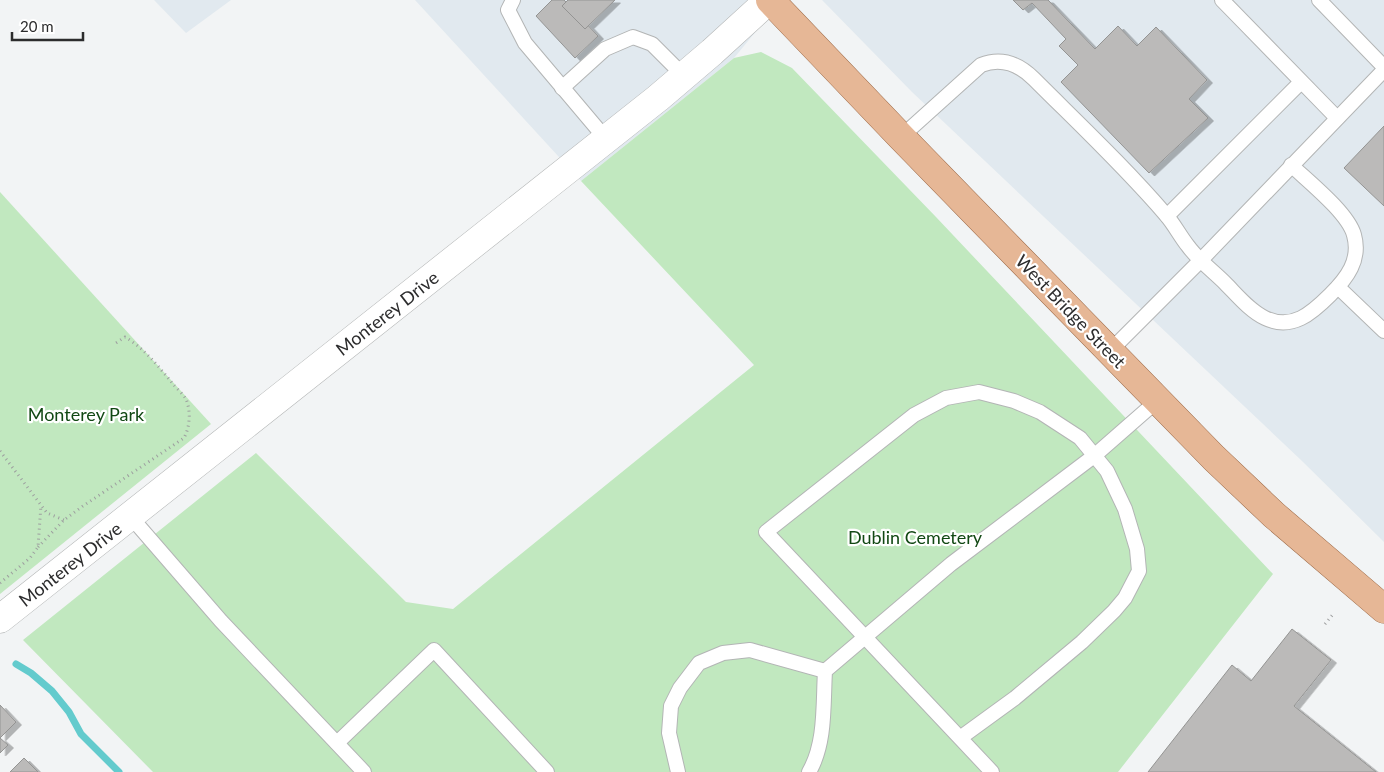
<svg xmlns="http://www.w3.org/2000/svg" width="1384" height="772" font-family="Lato,sans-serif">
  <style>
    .built { fill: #e1e9ef }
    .green { fill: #c1e8bf }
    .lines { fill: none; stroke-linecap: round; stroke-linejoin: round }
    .stream { stroke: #63cbcd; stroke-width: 7 }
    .building { fill: #bbbab9; stroke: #949493; filter: url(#shadow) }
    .service-casing { stroke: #b3b5b5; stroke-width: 16 }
    .tertiary-casing { stroke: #b3b5b5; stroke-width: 29 }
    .primary-casing { stroke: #9a6744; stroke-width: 29 }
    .path { stroke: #9d9e9f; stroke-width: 3; stroke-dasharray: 1 4; stroke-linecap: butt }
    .service { stroke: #fff; stroke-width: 14 }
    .tertiary { stroke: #fff; stroke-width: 28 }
    .primary { stroke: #e6b796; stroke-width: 28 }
    .labels { text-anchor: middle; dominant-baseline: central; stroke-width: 4.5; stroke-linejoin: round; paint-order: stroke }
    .street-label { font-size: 18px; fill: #2c2c2d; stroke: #fff }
    .park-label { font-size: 18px; fill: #114813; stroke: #fff }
  </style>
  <defs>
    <filter id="shadow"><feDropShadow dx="5.5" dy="3" stdDeviation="0" flood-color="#0004"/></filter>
  </defs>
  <rect width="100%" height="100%" fill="#f2f4f5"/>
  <!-- built -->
  <g class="built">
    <polygon points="154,0 231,0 186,33"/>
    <polygon points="415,0 782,0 734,58 581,181"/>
    <polygon points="822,0 1384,0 1384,542 1302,461 912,92"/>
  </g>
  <!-- green -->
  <g class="green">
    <polygon points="761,52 792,68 936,217 1273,574 1118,772 153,772 23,640 256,453 406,602 453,609 754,365 581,181 734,58"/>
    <polygon points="0,192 211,424 0,594"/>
  </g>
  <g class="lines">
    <!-- stream -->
    <polyline class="stream" points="16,664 31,673 52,691 69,712 81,734 119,772"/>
  </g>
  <!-- building -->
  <g class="building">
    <polygon points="552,0 564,0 598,36 575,58 536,16"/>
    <polygon points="568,0 615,0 585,29 562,6"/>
    <polygon points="1013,0 1048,0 1095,49 1118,26 1137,46 1156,27 1207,80 1189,99 1208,118 1149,173 1061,82 1078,65 1059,46 1066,39 1032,3 1023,10"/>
    <polygon points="1384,126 1384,206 1344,168"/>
    <polygon points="1292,629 1331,660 1294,706 1376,772 1148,772 1232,665 1251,681"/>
    <polygon points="0,705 16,722 0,738 8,745 0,753"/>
    <polygon points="24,758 38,772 10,772"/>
  </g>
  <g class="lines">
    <!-- service casing -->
    <g class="service-casing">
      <g id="service">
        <polyline points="513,0 508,10 525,43 606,139"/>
        <polyline points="1222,0 1337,118"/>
        <polyline points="1319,0 1384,67"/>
        <polyline points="562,88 605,49 633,37 652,44 684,76"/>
        <path d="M 901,137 L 981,65 C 1001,57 1019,64 1034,79 C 1078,123 1125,167 1166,215 C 1174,224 1180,236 1188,246 C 1198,260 1213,271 1225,283 C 1237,295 1250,311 1265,318 C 1292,331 1312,313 1330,295 C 1347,278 1361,260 1354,235 C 1348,213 1309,182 1291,165"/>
        <polyline points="1167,216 1301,82"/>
        <polyline points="1338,287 1384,331"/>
        <polyline points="1110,351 1201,260 1384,70"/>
        <polyline points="130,516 221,621 364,772"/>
        <polyline points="960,738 1015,698 1082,642 1114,611 1125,598 1139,571 1137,549 1125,509 1107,471 1080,438 1040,412 1014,401 979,392 946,398 914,415 766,532 960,738 992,772"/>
        <polyline points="337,743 434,650 547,772"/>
        <polyline points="678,772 669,733 671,706 680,688 699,663 723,653 750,650 825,671"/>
        <path d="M 809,772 C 826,743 823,704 825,671 L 951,564 L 1094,456 L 1158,400"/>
      </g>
    </g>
    <!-- tertiary casing -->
    <g class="tertiary-casing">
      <polyline id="tertiary" points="0,619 658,98 712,52 769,0"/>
    </g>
    <!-- primary casing -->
    <g class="primary-casing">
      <polyline id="primary" points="770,0 901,137 1214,458 1274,515 1384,609"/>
    </g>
    <!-- path -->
    <g class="path">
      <polyline points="0,451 47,513 64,520"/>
      <path d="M 38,547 L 64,520 L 83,506 L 184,438 C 190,427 191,411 186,399 C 183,394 177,389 173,384 C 159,367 144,348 125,337 L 113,345"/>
      <polyline points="0,583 30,558 38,547 41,505"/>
      <polyline points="1325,624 1334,613"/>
    </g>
    <!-- service -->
    <use href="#service" class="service"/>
    <!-- tertiary -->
    <use href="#tertiary" class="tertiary"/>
    <!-- primary -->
    <use href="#primary" class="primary"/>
  </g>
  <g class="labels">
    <!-- street labels -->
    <g class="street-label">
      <text transform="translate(1071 311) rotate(46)">West Bridge Street</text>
      <text transform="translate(387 313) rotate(-38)">Monterey Drive</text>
      <text transform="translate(70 564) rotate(-38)">Monterey Drive</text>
    </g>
    <!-- park labels -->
    <g class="park-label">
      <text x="86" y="414">Monterey Park</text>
      <text x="915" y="537">Dublin Cemetery</text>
    </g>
  </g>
  <!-- scale -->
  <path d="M12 32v8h71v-8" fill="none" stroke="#2c2c2d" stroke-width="2.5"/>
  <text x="20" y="32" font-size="15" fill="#2c2c2d" stroke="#ffffff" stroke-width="4" paint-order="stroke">20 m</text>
</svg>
